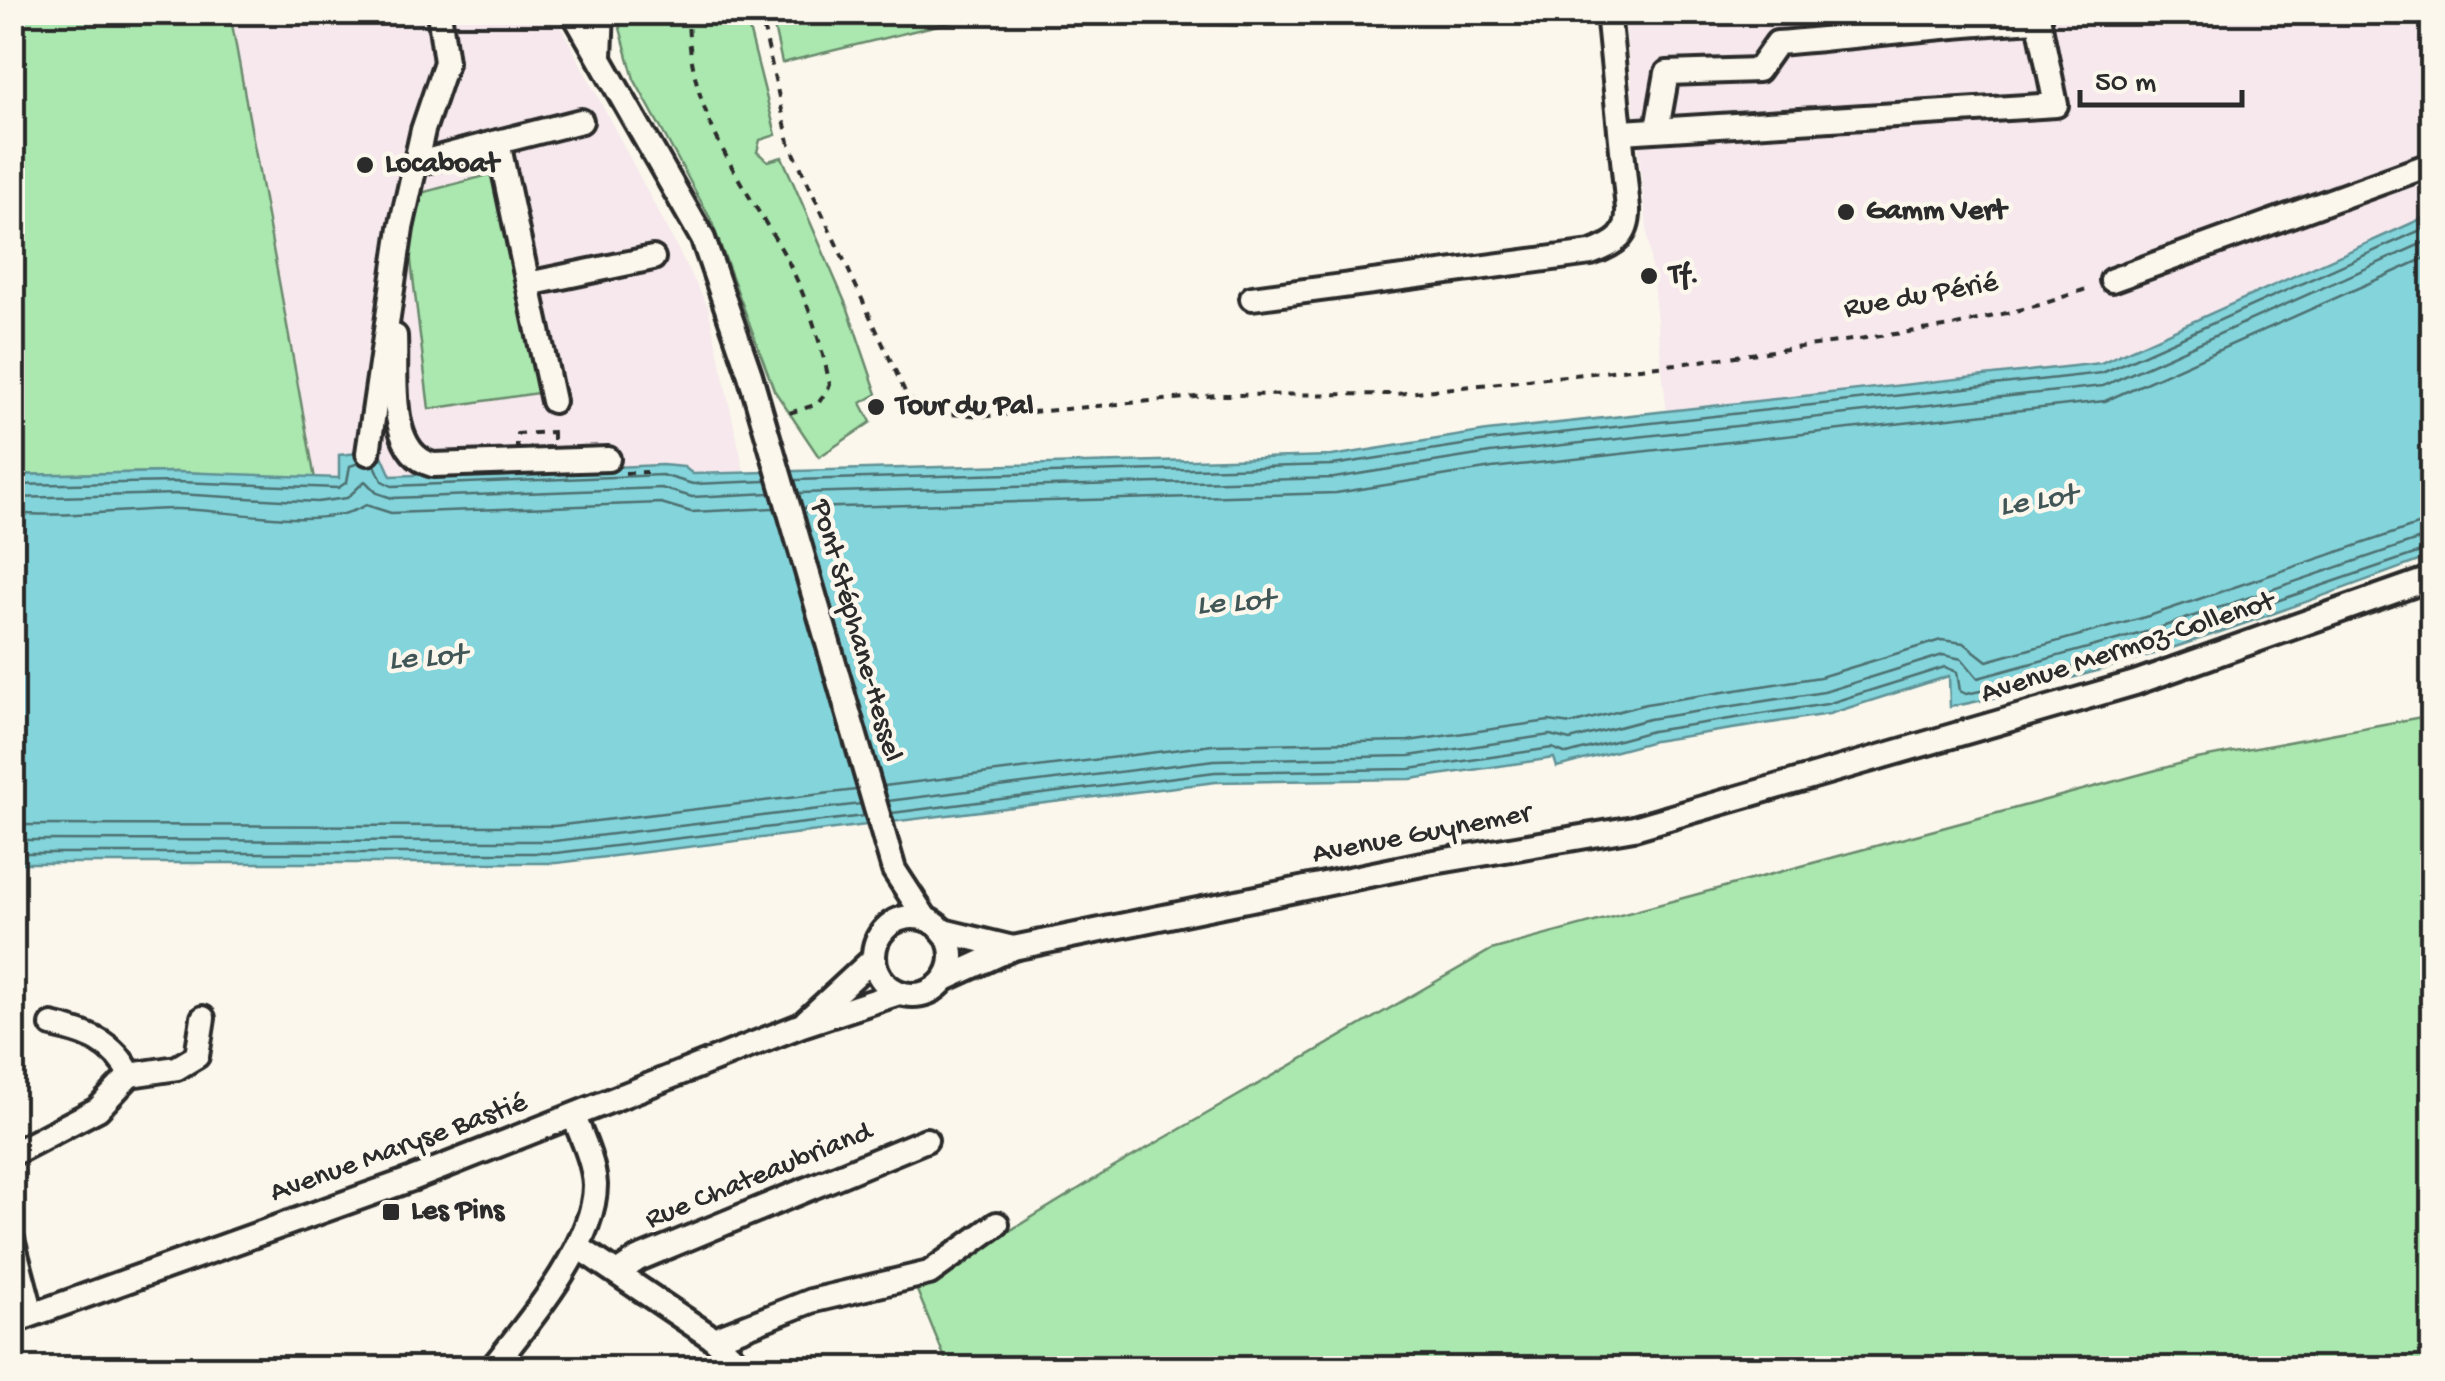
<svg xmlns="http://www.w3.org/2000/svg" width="2445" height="1381" font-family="'Gochi Hand',sans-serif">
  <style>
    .built { fill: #f6e8ed }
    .green { fill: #aae8af; stroke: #6a8a6d; stroke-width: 2.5 }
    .water { fill: #83d5db; stroke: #609195; stroke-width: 2.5 }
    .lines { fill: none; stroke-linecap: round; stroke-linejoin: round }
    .shore { stroke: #4e6f71; stroke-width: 2.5 }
    .minor-casing { stroke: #2b2b2b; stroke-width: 30 }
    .path { stroke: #2b2b2b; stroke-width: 4; stroke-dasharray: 8 8; stroke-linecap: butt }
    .minor { stroke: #fbf7ec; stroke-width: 22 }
    .poi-dot { fill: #2b2b2b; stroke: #fbf7ec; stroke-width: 4 }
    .labels { text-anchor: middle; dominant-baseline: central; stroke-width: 9; stroke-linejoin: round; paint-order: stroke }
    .poi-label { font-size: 30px; font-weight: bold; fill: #2b2b2b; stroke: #fbf7ec; text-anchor: start }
    .street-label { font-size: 30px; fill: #2b2b2b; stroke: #fbf7ec }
    .water-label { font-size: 32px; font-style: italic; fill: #415657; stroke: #fbf7ec }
  </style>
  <rect width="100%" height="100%" fill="#fbf7ec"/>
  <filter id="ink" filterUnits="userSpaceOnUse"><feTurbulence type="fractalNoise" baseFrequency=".01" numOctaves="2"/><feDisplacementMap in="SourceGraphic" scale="20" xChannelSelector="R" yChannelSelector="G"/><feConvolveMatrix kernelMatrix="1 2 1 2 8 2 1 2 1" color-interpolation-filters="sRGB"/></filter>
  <g filter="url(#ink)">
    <!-- built -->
    <g class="built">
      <polygon points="230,13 554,13 708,307 744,471 693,475 684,467 662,465 390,476 379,451 340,455 339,478 315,479"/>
      <polygon points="1624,13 2432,13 2432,214 2101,363 1667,414"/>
    </g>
    <!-- green -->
    <g class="green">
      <polygon points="230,13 315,479 177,472 13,475 12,14"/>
      <polygon points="620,13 745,13 776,135 760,140 757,152 768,161 782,157 848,309 877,394 861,403 871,422 819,457 774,390 711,220 634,79 620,28"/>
      <polygon points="771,13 771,12 1347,13 1247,26 975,16 782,63"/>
      <polygon points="496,173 538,393 429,409 410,253 421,193"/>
      <polygon points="2432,715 2432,1368 949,1368 916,1288 1111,1169 1491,950 2197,759"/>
    </g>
    <!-- water -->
    <path class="water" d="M 2432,214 L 2432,556 C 2274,614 2116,674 1950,707 L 1949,676 L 1829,714 L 1654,741 L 1557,767 L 1554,758 L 1411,779 L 1216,782 L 557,863 L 13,863 L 12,475 L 177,472 L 339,478 L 339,455 L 380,451 L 391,476 L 662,465 L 684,467 L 693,474 L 1332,456 L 1487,431 L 2101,363 Z"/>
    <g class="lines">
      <!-- shore -->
      <g class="shore">
        <polyline points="375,465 382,481 392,486 662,475 693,484 766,481"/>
        <polyline points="795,480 1333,465 1488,441 2102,373 2432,225"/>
        <polyline points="12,485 177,482 338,488 347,482 350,466 359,463"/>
        <polyline points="799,493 1334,478 1490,453 2103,386 2432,239"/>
        <polyline points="12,498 177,494 317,502 347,498 365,481 377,493 392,498 661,488 692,497 770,493"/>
        <polyline points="803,508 1336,493 1492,468 2105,401 2432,255"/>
        <path d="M 12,513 C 67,518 121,510 175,509 C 228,509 320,532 366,505 L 391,513 L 661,503 L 691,512 L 774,508"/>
        <polyline points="884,786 1213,745 1408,741 1549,721 1571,724 1646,704 1820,677 1941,640 1964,643 1987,661 2149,616 2432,520"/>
        <polyline points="888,801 1214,760 1409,756 1550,735 1570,740 1649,719 1824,692 1943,655 1962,659 1978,678 2153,630 2432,535"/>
        <polyline points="892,813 1215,772 1410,769 1552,748 1567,754 1652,731 1827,704 1945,667 1957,672 1960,691 1966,694 2019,683 2157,642 2432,548"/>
        <polyline points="12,825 554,826 856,790"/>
        <polyline points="12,840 555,841 861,804"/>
        <polyline points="12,853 556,853 864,816"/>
      </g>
      <!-- minor casing -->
      <g class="minor-casing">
        <g id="minor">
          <polyline points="573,12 703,239 750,375 894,870 926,919"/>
          <polyline points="600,56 602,12"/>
          <path d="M 1657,129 L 1667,73 L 1758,70 L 1777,43 C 1865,36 1951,24 2039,20"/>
          <polyline points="1622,132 2056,105 2037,12"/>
          <polyline points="498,142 581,121"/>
          <polyline points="415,164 498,142 528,284 653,258"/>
          <polyline points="2112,280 2432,164"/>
          <polyline points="528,284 553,401"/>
          <path d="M 1252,298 L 1591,253 C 1616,244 1629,236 1628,209 L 1608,12"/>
          <path d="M 395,336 C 397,376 386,453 433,465 L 608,459"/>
          <polyline points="368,453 401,228 423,130 446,62 439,12"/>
          <circle cx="913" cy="956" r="39"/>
          <polyline points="943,931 1013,948"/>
          <polyline points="945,979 1013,948 1422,864 1634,828 2135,683 2432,578"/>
          <polyline points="806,1021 873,959"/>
          <path d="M 52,1025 C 87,1033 114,1042 130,1075"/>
          <polyline points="12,1154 98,1109 130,1075 177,1068 197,1056 203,1018"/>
          <polyline points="12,1239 32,1314"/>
          <polyline points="578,1247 714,1339 744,1368"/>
          <polyline points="617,1273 638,1259 926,1140"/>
          <polyline points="12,1322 412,1179 802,1025 899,993"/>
          <polyline points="714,1339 811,1301 929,1273 997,1224"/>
          <path d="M 492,1368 C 528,1323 595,1244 595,1185 C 594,1163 582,1137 574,1117"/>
        </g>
      </g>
      <!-- path -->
      <g class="path">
        <path d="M 688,12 C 688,106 729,163 776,240 C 802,282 820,337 830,385 L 818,404 L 786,414"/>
        <polyline points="760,12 789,142 907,396 927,413 989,416 1217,395 1397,394 1686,363 1952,326 2040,305 2092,287"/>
        <polygon points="553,432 553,447 517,448 517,434"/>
        <polyline points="625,473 647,472"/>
      </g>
      <!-- minor -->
      <use href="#minor" class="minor"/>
    </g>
  </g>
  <!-- markers -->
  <g class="poi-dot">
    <circle cx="365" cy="165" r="10"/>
    <circle cx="1846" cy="212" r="10"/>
    <circle cx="1649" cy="276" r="10"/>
    <circle cx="876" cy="407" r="10"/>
    <rect x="381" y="1202" width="20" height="20" rx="5"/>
  </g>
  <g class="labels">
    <!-- poi labels -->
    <g class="poi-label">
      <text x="385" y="165">Locaboat</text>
      <text x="1866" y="212">Gamm Vert</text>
      <text x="1669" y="276">Tf.</text>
      <text x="896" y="407">Tour du Pal</text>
      <text x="411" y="1212">Les Pins</text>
    </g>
    <!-- street labels -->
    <g class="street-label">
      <text transform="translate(1921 297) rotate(-10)">Rue du Périé</text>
      <text transform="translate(855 631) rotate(74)">Pont Stéphane-Hessel</text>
      <text transform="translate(2128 649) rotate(-18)">Avenue Mermoz-Collenot</text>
      <text transform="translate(1422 835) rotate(-11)">Avenue Guynemer</text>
      <text transform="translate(399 1149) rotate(-20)">Avenue Maryse Bastié</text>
      <text transform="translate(759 1177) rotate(-22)">Rue Chateaubriand</text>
    </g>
    <!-- water labels -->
    <g class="water-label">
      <text transform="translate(2038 502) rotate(-9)">Le Lot</text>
      <text transform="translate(1235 604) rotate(-4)">Le Lot</text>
      <text transform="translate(427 659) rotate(-4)">Le Lot</text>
    </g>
  </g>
  <!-- margin -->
  <rect width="2445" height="1381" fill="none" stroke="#fbf7ec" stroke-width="50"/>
  <rect x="25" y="25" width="2395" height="1331" fill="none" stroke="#2b2b2b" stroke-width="4" filter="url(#ink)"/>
  <!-- scale -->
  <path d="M2080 90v15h162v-15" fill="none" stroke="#2b2b2b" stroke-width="5"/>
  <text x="2095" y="90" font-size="30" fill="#2b2b2b" stroke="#fbf7ec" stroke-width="8" paint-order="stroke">50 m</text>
</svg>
